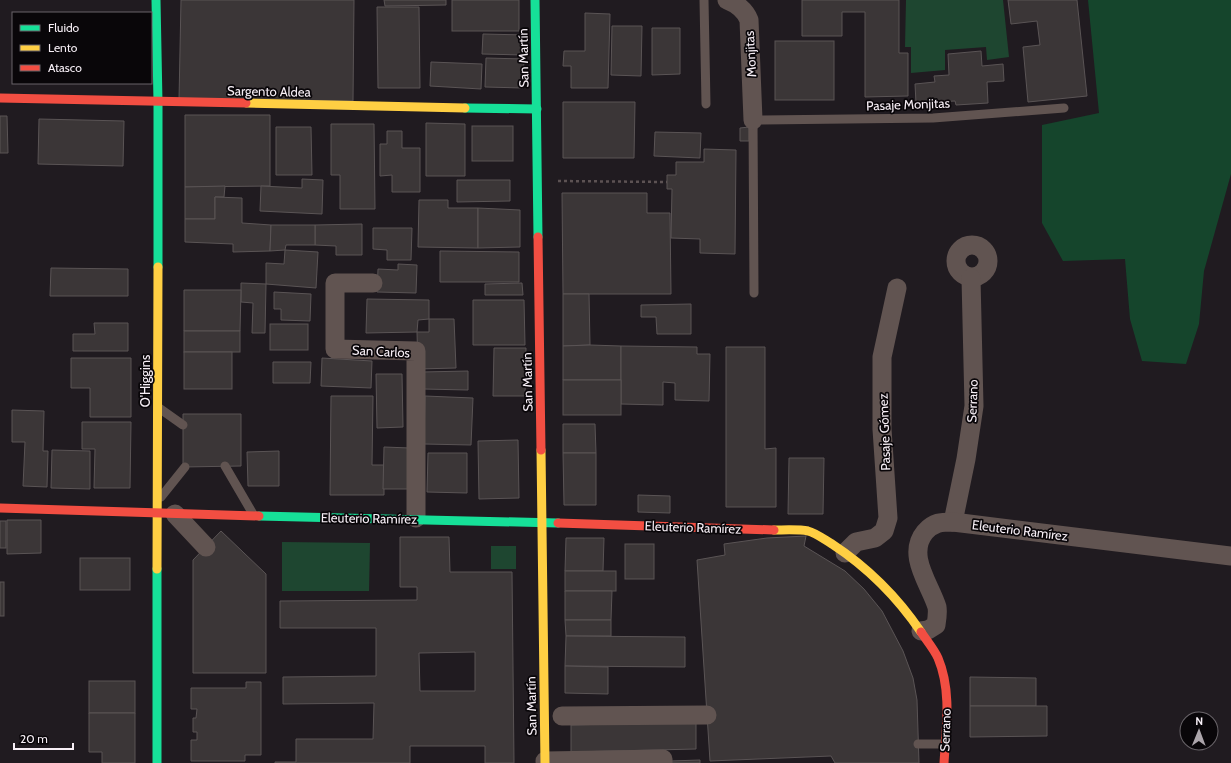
<svg xmlns="http://www.w3.org/2000/svg" width="1231" height="763" font-family="Cabin,sans-serif">
  <style>
    .green { fill: #1e4630 }
    .forest { fill: #15452c }
    .building { fill: #3b3637; stroke: #5a5455; fill-rule: evenodd }
    .lines { fill: none; stroke-linecap: round; stroke-linejoin: round }
    .path { stroke: #5c5253; stroke-width: 2.5; stroke-dasharray: 3 3; stroke-linecap: butt }
    .lane { stroke: #615451; stroke-width: 9 }
    .street { stroke: #615451; stroke-width: 19 }
    .fast { stroke: #16e098; stroke-width: 9 }
    .slow { stroke: #ffcf43; stroke-width: 9 }
    .jam { stroke: #f24e42; stroke-width: 9 }
    .labels { text-anchor: middle; dominant-baseline: central; stroke-width: 3.5; stroke-linejoin: round; paint-order: stroke }
    .street-label { font-size: 13px; fill: #f7eff6; stroke: #090609 }
  </style>
  <rect width="100%" height="100%" fill="#201b20"/>
  <!-- green -->
  <g class="green">
    <polygon points="906,0 1003,0 1009,57 987,60 986,47 945,50 945,70 911,73 911,47 905,47"/>
    <polygon points="282,542 370,543 369,591 282,591"/>
    <rect x="491" y="546" width="25" height="23"/>
  </g>
  <!-- forest -->
  <polygon class="forest" points="1088,0 1231,0 1231,174 1204,271 1199,324 1186,364 1142,361 1130,319 1125,259 1063,261 1042,223 1042,125 1099,113"/>
  <!-- building -->
  <g class="building">
    <polygon points="181,0 354,0 353,101 179,100"/>
    <polygon points="384,0 446,0 446,5 385,6"/>
    <rect x="452" y="0" width="67" height="31"/>
    <polygon points="802,0 899,0 899,53 908,53 908,96 865,97 865,12 842,12 842,36 802,36"/>
    <polygon points="1008,0 1077,0 1087,96 1028,102 1023,47 1040,45 1037,21 1011,24"/>
    <polygon points="377,7 419,7 420,88 378,88"/>
    <polygon points="585,13 610,14 608,88 571,88 571,66 563,66 564,51 585,51"/>
    <polygon points="612,26 642,26 641,76 611,75"/>
    <polygon points="652,28 680,28 680,74 652,75"/>
    <polygon points="483,34 525,35 524,55 482,54"/>
    <rect x="775" y="41" width="59" height="59"/>
    <polygon points="981,51 982,66 1003,64 1004,81 987,82 988,103 956,105 955,101 916,103 915,84 935,82 934,76 949,75 948,54"/>
    <polygon points="486,58 524,59 523,88 485,87"/>
    <polygon points="431,62 482,64 481,89 430,86"/>
    <polygon points="563,102 635,102 634,158 563,158"/>
    <polygon points="185,115 270,115 270,186 185,187"/>
    <polygon points="0,116 7,116 8,153 0,153"/>
    <polygon points="39,119 124,121 123,166 38,164"/>
    <polygon points="426,123 465,124 465,176 426,176"/>
    <polygon points="331,124 374,124 375,209 340,209 340,175 331,175"/>
    <rect x="472" y="126" width="41" height="35"/>
    <polygon points="276,127 311,127 312,175 276,175"/>
    <polygon points="749,127 749,141 740,141 740,128"/>
    <polygon points="387,131 402,131 402,148 420,148 420,192 392,192 392,175 380,176 380,144 387,144"/>
    <polygon points="655,132 701,133 700,158 654,156"/>
    <polygon points="704,149 736,150 735,254 700,253 700,239 671,238 672,189 667,189 667,175 676,175 676,162 704,162"/>
    <polygon points="302,179 323,180 322,214 260,211 261,186 302,188"/>
    <polygon points="457,180 510,180 510,201 457,202"/>
    <polygon points="225,186 224,197 215,197 215,219 185,219 185,187"/>
    <polygon points="562,193 647,193 647,213 670,213 671,294 563,294"/>
    <polygon points="215,197 242,198 242,223 271,225 270,251 233,252 233,244 185,242 185,219 215,219"/>
    <polygon points="419,200 448,200 448,208 478,208 478,248 418,247"/>
    <polygon points="478,208 520,210 520,247 478,248"/>
    <polygon points="362,224 362,255 336,255 336,246 315,245 315,225"/>
    <polygon points="271,225 315,225 315,245 286,245 285,250 270,251"/>
    <polygon points="373,228 412,228 411,260 387,260 387,250 373,249"/>
    <polygon points="285,250 318,252 316,288 266,284 266,263 284,264"/>
    <polygon points="440,251 519,252 519,282 440,282"/>
    <polygon points="398,264 417,265 416,293 377,292 378,269 398,270"/>
    <polygon points="51,268 128,269 128,296 50,296"/>
    <polygon points="241,283 266,284 265,333 252,333 253,303 241,302"/>
    <polygon points="522,283 523,295 485,295 485,284"/>
    <polygon points="184,290 241,290 240,331 184,331"/>
    <polygon points="274,292 311,294 310,321 281,320 281,309 274,309"/>
    <polygon points="563,294 589,294 590,345 563,346"/>
    <polygon points="367,299 429,300 429,319 418,320 417,332 366,333"/>
    <polygon points="473,300 524,300 525,345 473,345"/>
    <polygon points="691,304 691,334 657,334 656,317 641,317 641,305"/>
    <polygon points="429,319 454,319 456,368 418,369 417,332 429,332"/>
    <polygon points="94,323 128,323 128,351 73,351 73,334 95,334"/>
    <rect x="270" y="324" width="38" height="26"/>
    <rect x="184" y="331" width="56" height="21"/>
    <polygon points="590,345 621,346 621,380 563,380 563,346"/>
    <polygon points="621,346 697,347 697,354 710,354 709,401 675,400 675,383 663,382 663,405 621,404"/>
    <polygon points="726,347 765,347 765,449 776,448 776,507 726,507"/>
    <polygon points="494,348 526,348 525,396 493,396"/>
    <rect x="184" y="352" width="48" height="37"/>
    <polygon points="71,358 131,358 131,417 90,417 90,388 71,388"/>
    <polygon points="322,358 372,361 371,388 321,386"/>
    <polygon points="273,362 311,362 310,383 273,383"/>
    <polygon points="468,371 468,390 423,389 422,372"/>
    <polygon points="376,374 402,374 403,427 377,428"/>
    <rect x="563" y="380" width="58" height="35"/>
    <polygon points="331,396 373,396 372,465 384,465 384,495 330,495"/>
    <polygon points="425,396 473,398 471,445 424,444"/>
    <polygon points="12,410 44,411 43,451 48,451 47,487 23,486 25,442 12,442"/>
    <polygon points="183,414 241,414 241,466 183,467"/>
    <polygon points="82,422 131,422 130,488 94,488 95,449 82,449"/>
    <polygon points="563,424 595,424 596,453 563,453"/>
    <polygon points="518,440 519,498 479,499 478,441"/>
    <polygon points="384,447 410,448 409,489 383,489"/>
    <polygon points="52,450 90,451 90,489 51,488"/>
    <polygon points="279,451 279,486 248,486 247,452"/>
    <polygon points="428,453 467,453 467,493 427,492"/>
    <polygon points="563,453 596,453 596,505 564,505"/>
    <polygon points="789,458 824,458 823,514 788,514"/>
    <polygon points="638,495 670,496 670,513 638,512"/>
    <polygon points="7,520 41,520 41,553 7,554"/>
    <rect x="0" y="521" width="6" height="27"/>
    <polygon points="221,531 266,574 266,673 193,673 193,560"/>
    <polygon points="806,536 804,546 845,571 864,589 882,611 903,651 913,678 917,700 919,763 835,763 831,756 710,761 697,560 725,555 724,544 767,538"/>
    <path d="M 400,537 L 449,537 L 450,572 L 512,572 L 514,763 L 485,763 L 485,746 L 410,746 L 410,763 L 275,763 L 275,762 L 296,762 L 296,739 L 373,739 L 374,703 L 283,704 L 283,677 L 376,676 L 376,628 L 280,628 L 280,601 L 417,600 L 417,587 L 400,587 ZM 475,652 L 475,691 L 420,691 L 419,653 Z"/>
    <polygon points="566,538 604,538 603,571 565,571"/>
    <rect x="625" y="544" width="29" height="35"/>
    <rect x="80" y="558" width="50" height="32"/>
    <rect x="565" y="571" width="51" height="20"/>
    <rect x="0" y="582" width="4" height="34"/>
    <polygon points="565,591 612,591 611,620 565,620"/>
    <polygon points="565,620 611,620 611,636 566,636"/>
    <polygon points="566,636 685,637 685,667 565,666"/>
    <polygon points="565,666 608,667 608,694 565,693"/>
    <polygon points="970,677 1036,678 1036,706 970,706"/>
    <rect x="89" y="681" width="46" height="32"/>
    <polygon points="246,682 261,682 261,755 245,755 245,761 191,761 191,740 197,740 197,732 193,732 193,718 196,718 197,709 191,709 191,688 246,688"/>
    <polygon points="970,706 1047,706 1047,736 970,737"/>
    <polygon points="89,713 135,713 135,763 102,763 102,752 89,752"/>
    <polygon points="696,722 696,749 571,752 571,725"/>
    <polygon points="700,760 700,763 670,763 670,761"/>
  </g>
  <g class="lines">
    <!-- path -->
    <polyline class="path" points="558,181 667,182"/>
    <!-- lane -->
    <g class="lane">
      <polyline points="704,0 706,104"/>
      <polyline points="754,293 753,120 933,118 1064,108"/>
      <polyline points="159,408 183,425"/>
      <polyline points="225,466 253,514"/>
      <polyline points="161,497 185,467"/>
      <polyline points="918,744 945,744"/>
    </g>
    <!-- street -->
    <g class="street">
      <path d="M 727,0 C 737,4 745,10 749,20 L 753,120"/>
      <circle cx="972" cy="261" r="16"/>
      <polyline points="373,283 335,283 335,349 416,351 416,518"/>
      <polyline points="175,514 206,547"/>
      <polyline points="953,522 966,459 974,406 971,278"/>
      <polyline points="845,553 856,542 875,538 884,531 888,518 882,429 882,357 897,288"/>
      <path d="M 921,631 L 928,630 L 936,625 C 937,619 938,613 937,607 C 930,584 906,555 925,532 C 934,522 941,522 953,522 L 1231,556"/>
      <polyline points="562,716 707,715"/>
      <polyline points="545,761 663,759 663,763"/>
    </g>
    <!-- fast -->
    <g class="fast">
      <polyline points="156,0 158,102 158,267"/>
      <polyline points="535,0 538,237"/>
      <polyline points="465,108 537,109"/>
      <polyline points="259,516 558,523"/>
      <polyline points="157,763 157,569"/>
    </g>
    <!-- slow -->
    <g class="slow">
      <polyline points="246,103 465,108"/>
      <polyline points="541,450 545,763"/>
      <path d="M 774,530 C 783,530 799,529 808,531 C 816,533 825,540 832,544 C 867,567 898,598 921,632"/>
      <polyline points="157,569 158,267"/>
    </g>
    <!-- jam -->
    <g class="jam">
      <polyline points="0,98 246,103"/>
      <polyline points="538,237 541,450"/>
      <polyline points="0,508 259,516"/>
      <polyline points="558,523 774,530"/>
      <path d="M 921,632 C 927,641 934,649 938,658 C 952,691 946,729 944,763"/>
    </g>
  </g>
  <g class="labels">
    <!-- street labels -->
    <g class="street-label">
      <text transform="translate(750 54) rotate(-93)">Monjitas</text>
      <text transform="translate(523 58) rotate(-91)">San Martín</text>
      <text transform="translate(269 91) rotate(1)">Sargento Aldea</text>
      <text transform="translate(908 104) rotate(-2)">Pasaje Monjitas</text>
      <text transform="translate(381 351) rotate(3)">San Carlos</text>
      <text transform="translate(145 381) rotate(-90)">O'Higgins</text>
      <text transform="translate(527 382) rotate(-91)">San Martín</text>
      <text transform="translate(972 401) rotate(-88)">Serrano</text>
      <text transform="translate(884 432) rotate(-92)">Pasaje Gómez</text>
      <text transform="translate(369 518) rotate(1)">Eleuterio Ramírez</text>
      <text transform="translate(693 527) rotate(2)">Eleuterio Ramírez</text>
      <text transform="translate(1020 530) rotate(7)">Eleuterio Ramírez</text>
      <text transform="translate(531 706) rotate(-91)">San Martín</text>
      <text transform="translate(945 730) rotate(-88)">Serrano</text>
    </g>
  </g>
  <!-- legend -->
  <rect x="12" y="12" width="140" height="72" fill="#090609" stroke="#686368"/>
  <rect x="20" y="25" width="20" height="6" fill="#16e098" stroke="#686368"/>
  <text x="48" y="32" font-size="12" fill="#f7eff6">Fluido</text>
  <rect x="20" y="45" width="20" height="6" fill="#ffcf43" stroke="#686368"/>
  <text x="48" y="52" font-size="12" fill="#f7eff6">Lento</text>
  <rect x="20" y="65" width="20" height="6" fill="#f24e42" stroke="#686368"/>
  <text x="48" y="72" font-size="12" fill="#f7eff6">Atasco</text>
  <!-- north arrow -->
  <g transform="translate(1199 731) rotate(1)"><circle r="19" fill="#090609" stroke="#686368"/>
  <path d="M0-3L7 15L0 10L-7 15Z" fill="#aca5ab"/>
  <text y="-6" font-size="11" font-weight="bold" text-anchor="middle" fill="#f7eff6">N</text>
  </g>
  <!-- scale -->
  <path d="M14 743v6h59v-6" fill="none" stroke="#f7eff6" stroke-width="2"/>
  <text x="20" y="743" font-size="12" fill="#f7eff6" stroke="#090609" stroke-width="3" paint-order="stroke">20 m</text>
</svg>
